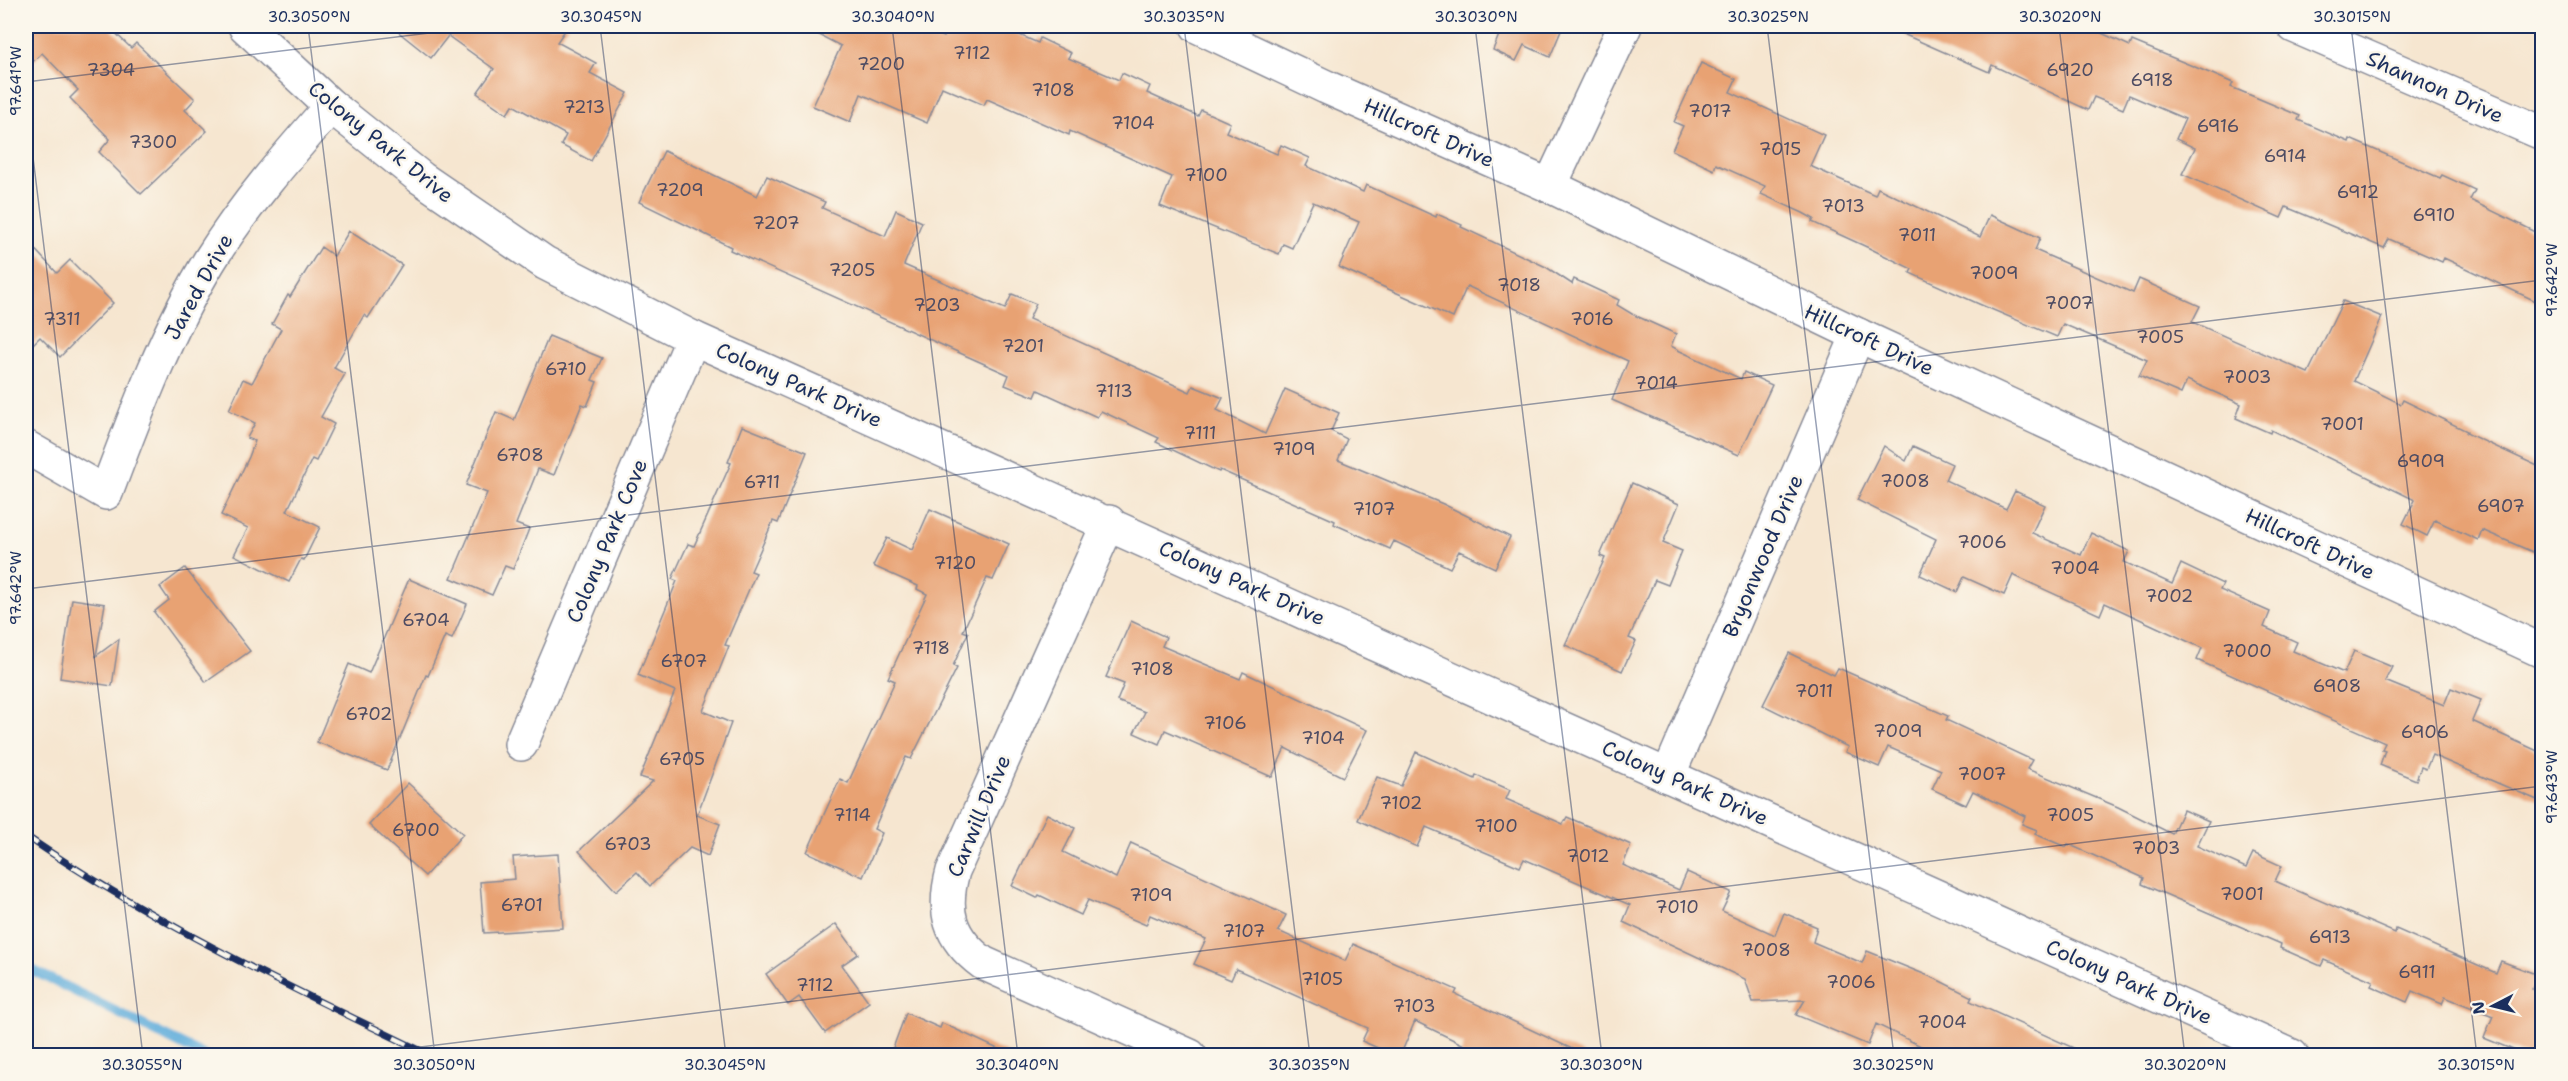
<svg xmlns="http://www.w3.org/2000/svg" width="2568" height="1081" font-family="'Shantell Sans',sans-serif">
  <style>
    .lines { fill: none; stroke-linecap: round; stroke-linejoin: round }
    .stream { stroke: #62aedb; stroke-width: 10 }
    .building { fill: #e8a273 }
    .minor-casing { stroke: #888a97; stroke-width: 36 }
    .minor { stroke: #fff; stroke-width: 33 }
    .rail-casing { stroke: #1b2f5e; stroke-width: 7 }
    .rail { stroke: #fbf7ec; stroke-width: 4.5; stroke-dasharray: 14; stroke-linecap: butt }
    .ticks { fill: none; stroke: #1b2f5e; stroke-width: 1.5; stroke-opacity: 0.45 }
    .labels { text-anchor: middle; dominant-baseline: central; stroke-width: 5; stroke-linejoin: round; paint-order: stroke }
    .number-label { font-size: 18px; fill: #4e4c63 }
    .street-label { font-size: 21px; fill: #1b2f5e; stroke: #fbf7ec }
    .neatline { fill: none; stroke: #1b2f5e; stroke-width: 2 }
    .ticks-label { font-size: 15px; text-anchor: middle; fill: #1b2f5e }
  </style>
  <rect width="100%" height="100%" fill="#fbf7ec"/>
  <filter id="ink" filterUnits="userSpaceOnUse"><feTurbulence type="fractalNoise" baseFrequency=".0167" numOctaves="2"/><feDisplacementMap in="SourceGraphic" scale="12" xChannelSelector="R" yChannelSelector="G"/><feConvolveMatrix kernelMatrix="1 2 1 2 8 2 1 2 1" color-interpolation-filters="sRGB"/></filter>
  <filter id="wash" filterUnits="userSpaceOnUse"><feTurbulence type="fractalNoise" baseFrequency=".008" numOctaves="4" result="noise"/><feDisplacementMap in="SourceGraphic" scale="24" xChannelSelector="R" yChannelSelector="G"/><feGaussianBlur stdDeviation="1.35" result="paint"/><feColorMatrix in="noise" values="0 0 0 0 0 0 0 0 0 0 0 0 0 0 0 0 0 1.4 0 .05"/><feComposite in="paint" operator="in"/></filter>
  <g filter="url(#wash)">
    <rect width="100%" height="100%" fill="#f6e6d0"/>
    <g class="lines">
      <!-- stream -->
      <polyline class="stream" points="26,967 205,1056"/>
    </g>
    <g id="blocks">
      <!-- building -->
      <g class="building">
        <polygon points="26,26 108,26 131,48 136,43 195,99 185,110 207,131 141,194 99,152 110,139 70,98 78,90 42,53 26,68"/>
        <polygon points="391,26 568,26 557,42 596,63 590,73 628,93 591,161 561,145 566,135 513,105 507,114 477,93 494,69 448,36 431,58"/>
        <polygon points="802,26 919,26 944,37 949,26 990,26 998,29 999,26 1038,43 1040,38 1071,53 1068,58 1119,80 1122,73 1150,86 1147,93 1198,116 1201,110 1230,123 1226,132 1277,154 1281,145 1310,158 1306,166 1363,192 1366,185 1436,217 1437,214 1462,225 1461,227 1546,267 1572,284 1574,279 1619,300 1617,305 1632,314 1676,334 1671,346 1680,351 1741,379 1744,372 1772,385 1739,455 1612,400 1628,361 1467,286 1453,318 1339,267 1359,222 1313,202 1292,248 1283,244 1279,254 1160,206 1172,177 1070,131 1069,135 987,99 984,105 942,87 927,123 861,94 850,122 813,106 841,46"/>
        <polygon points="1477,26 1563,26 1550,57 1524,45 1516,61 1493,50 1499,35"/>
        <polygon points="1885,26 2086,26 2130,46 2132,41 2212,74 2233,83 2231,87 2300,116 2298,120 2349,142 2350,139 2440,178 2442,175 2475,190 2470,200 2542,235 2542,304 2444,258 2442,262 2389,239 2384,248 2286,207 2281,218 2182,174 2195,148 2176,139 2185,119 2129,95 2123,109 2094,97 2088,110 1992,65 1989,72"/>
        <polygon points="1701,63 1736,79 1730,92 1824,135 1810,166 1875,195 1878,188 1980,237 1990,215 2040,238 2035,250 2133,293 2139,279 2200,306 2192,322 2308,373 2343,301 2382,317 2354,381 2401,404 2403,400 2467,431 2466,433 2542,468 2542,556 2482,530 2478,540 2435,520 2427,536 2403,524 2415,500 2271,430 2270,433 2236,418 2241,404 2187,380 2181,394 2139,376 2147,360 2063,324 2057,337 1979,304 1910,273 1912,269 1869,248 1812,222 1814,219 1803,213 1761,194 1765,186 1716,164 1714,170 1672,150 1683,126 1674,122"/>
        <polygon points="664,151 757,196 767,176 825,202 822,208 885,236 896,210 922,222 904,265 1005,309 1012,294 1036,304 1029,319 1190,392 1193,386 1223,398 1217,410 1265,434 1285,389 1339,413 1331,431 1347,439 1338,460 1443,504 1510,537 1495,568 1459,551 1450,568 1394,541 1390,549 1334,524 1335,521 1220,470 1219,472 1156,442 1159,438 1101,411 1097,417 1038,390 1035,397 1005,385 1009,375 730,250 731,247 639,202"/>
        <polygon points="349,231 402,265 368,318 364,315 334,368 345,374 321,417 334,424 316,461 312,459 287,511 320,527 304,560 301,559 289,582 234,555 248,528 221,515 249,457 255,441 247,438 255,423 229,410 243,379 252,383 281,329 272,324 288,295 290,297 321,247 334,256"/>
        <polygon points="26,240 57,273 70,260 113,303 60,357 40,337 26,351"/>
        <polygon points="549,336 602,358 592,380 597,382 587,406 582,404 554,475 538,469 516,524 529,529 513,569 505,566 492,595 451,578 487,493 466,485 496,412 514,420"/>
        <polygon points="742,426 807,452 778,523 773,521 751,571 756,573 725,645 729,646 703,711 731,723 697,815 720,824 708,856 690,848 650,886 637,872 616,891 579,851 653,781 640,777 675,691 638,675 677,581 672,579 688,544 694,546 731,463 728,462"/>
        <polygon points="1884,446 1906,461 1913,446 1952,464 1945,480 2006,509 2015,491 2045,505 2032,533 2081,555 2091,533 2129,551 2124,562 2172,584 2181,564 2223,584 2220,590 2270,612 2264,627 2297,642 2293,651 2344,673 2354,651 2392,667 2385,681 2444,705 2451,688 2481,700 2472,721 2542,753 2542,802 2432,755 2426,769 2421,767 2416,780 2380,765 2385,750 2382,749 2385,743 2197,660 2202,648 2105,603 2100,615 2013,575 2004,595 1964,577 1957,592 1920,575 1936,539 1857,500"/>
        <polygon points="1632,483 1679,504 1663,543 1682,551 1668,585 1655,580 1629,638 1636,641 1622,671 1565,645 1605,558 1600,556"/>
        <polygon points="930,509 1009,544 993,580 987,578 963,631 968,633 953,666 957,668 911,759 906,757 874,829 882,833 863,877 807,852 840,779 848,783 895,681 888,678 927,594 917,589 918,586 873,566 887,538 912,550"/>
        <polygon points="185,568 250,651 206,682 154,612 169,600 160,587"/>
        <polygon points="409,579 467,604 452,639 445,636 428,676 426,675 387,770 317,742 349,664 369,673"/>
        <polygon points="72,599 105,604 96,656 119,639 112,686 60,678"/>
        <polygon points="1131,621 1166,637 1162,646 1240,679 1243,672 1367,730 1343,777 1285,748 1272,777 1165,730 1159,744 1134,733 1145,712 1117,701 1124,684 1106,677"/>
        <polygon points="1789,653 1834,675 1838,668 1948,716 1946,720 2032,760 2027,769 2118,807 2172,834 2183,810 2209,821 2197,846 2246,868 2253,853 2282,866 2275,881 2395,933 2396,929 2496,973 2501,961 2538,975 2532,989 2542,993 2542,1037 2535,1056 2528,1056 2484,1038 2493,1016 2445,997 2442,1004 2412,991 2407,1002 2371,986 2373,981 2324,960 2321,966 2280,948 2281,944 2142,884 2144,878 2068,844 2066,847 2035,834 2037,830 2022,824 2025,816 1973,791 1966,805 1932,789 1941,770 1888,747 1879,767 1845,752 1848,747 1763,705"/>
        <polygon points="1416,752 1475,779 1476,775 1510,790 1506,799 1563,824 1567,817 1631,845 1623,865 1679,890 1687,872 1731,892 1722,911 1775,935 1784,913 1817,927 1813,942 1862,963 1867,951 1936,979 1972,997 1970,1001 2091,1056 1941,1056 1876,1024 1868,1045 1796,1015 1805,1000 1753,1002 1745,979 1623,922 1630,905 1524,859 1520,867 1426,827 1417,847 1358,820 1377,777 1401,786"/>
        <polygon points="408,783 463,834 425,876 369,825"/>
        <polygon points="1047,814 1075,828 1063,852 1116,878 1131,843 1286,915 1278,931 1345,961 1353,944 1457,990 1455,994 1587,1056 1460,1056 1464,1045 1415,1021 1400,1056 1396,1056 1362,1041 1368,1028 1236,969 1231,980 1194,964 1206,939 1150,915 1146,925 1088,900 1081,915 1039,895 1037,898 1012,886"/>
        <polygon points="558,854 563,928 484,933 480,882 515,879 513,857"/>
        <polygon points="836,924 858,954 842,965 869,1002 825,1033 799,997 788,1005 766,974"/>
        <polygon points="906,1013 940,1028 942,1023 1013,1056 890,1056"/>
      </g>
    </g>
  </g>
  <g filter="url(#ink)">
    <use href="#blocks" fill-opacity="0" stroke="#888a97" stroke-width="1.5"/>
    <g class="lines">
      <!-- minor casing -->
      <g class="minor-casing">
        <g id="minor">
          <polyline points="245,26 331,106 421,178 545,263 693,338 2292,1056"/>
          <polyline points="1197,26 1326,87 1550,186 1858,335 2542,651"/>
          <polyline points="2294,26 2542,133"/>
          <polyline points="1550,186 1625,26"/>
          <path d="M 26,447 L 106,493 C 136,413 166,332 210,260 C 245,204 288,155 331,106"/>
          <path d="M 1109,522 L 953,871 C 942,911 949,938 983,963 L 1190,1056"/>
          <polyline points="521,744 693,338"/>
          <polyline points="1668,776 1858,335"/>
        </g>
      </g>
      <!-- minor -->
      <use href="#minor" class="minor"/>
      <!-- rail casing -->
      <g class="rail-casing">
        <path id="rail" d="M 26,836 C 153,923 293,989 432,1056"/>
      </g>
      <!-- rail -->
      <use href="#rail" class="rail"/>
    </g>
  </g>
  <!-- ticks -->
  <path class="ticks" d="M 308,26 L 435,1056M 600,26 L 726,1056M 892,26 L 1018,1056M 1184,26 L 1310,1056M 1475,26 L 1602,1056M 1767,26 L 1894,1056M 2059,26 L 2185,1056M 2351,26 L 2477,1056M 26,82 L 487,26M 26,100 L 143,1056M 26,589 L 2542,280M 347,1056 L 2542,786"/>
  <g class="labels">
    <!-- number labels -->
    <g class="number-label">
      <text x="972" y="53">7112</text>
      <text x="881" y="64">7200</text>
      <text x="111" y="70">7304</text>
      <text x="2070" y="70">6920</text>
      <text x="2152" y="80">6918</text>
      <text x="1053" y="90">7108</text>
      <text x="584" y="107">7213</text>
      <text x="1710" y="111">7017</text>
      <text x="1133" y="123">7104</text>
      <text x="2218" y="126">6916</text>
      <text x="153" y="142">7300</text>
      <text x="1780" y="149">7015</text>
      <text x="2285" y="156">6914</text>
      <text x="1206" y="175">7100</text>
      <text x="680" y="190">7209</text>
      <text x="2358" y="192">6912</text>
      <text x="1843" y="206">7013</text>
      <text x="2434" y="215">6910</text>
      <text x="776" y="223">7207</text>
      <text x="1917" y="235">7011</text>
      <text x="852" y="270">7205</text>
      <text x="1994" y="273">7009</text>
      <text x="1519" y="285">7018</text>
      <text x="2069" y="303">7007</text>
      <text x="937" y="305">7203</text>
      <text x="62" y="319">7311</text>
      <text x="1592" y="319">7016</text>
      <text x="2160" y="337">7005</text>
      <text x="1023" y="346">7201</text>
      <text x="566" y="369">6710</text>
      <text x="2247" y="377">7003</text>
      <text x="1656" y="383">7014</text>
      <text x="1114" y="391">7113</text>
      <text x="2342" y="424">7001</text>
      <text x="1200" y="433">7111</text>
      <text x="1294" y="449">7109</text>
      <text x="520" y="455">6708</text>
      <text x="2421" y="461">6909</text>
      <text x="1905" y="481">7008</text>
      <text x="762" y="482">6711</text>
      <text x="2501" y="506">6907</text>
      <text x="1374" y="509">7107</text>
      <text x="1982" y="542">7006</text>
      <text x="955" y="563">7120</text>
      <text x="2075" y="568">7004</text>
      <text x="2169" y="596">7002</text>
      <text x="426" y="620">6704</text>
      <text x="931" y="648">7118</text>
      <text x="2247" y="651">7000</text>
      <text x="684" y="661">6707</text>
      <text x="1152" y="669">7108</text>
      <text x="2337" y="686">6908</text>
      <text x="1814" y="691">7011</text>
      <text x="369" y="714">6702</text>
      <text x="1225" y="723">7106</text>
      <text x="1898" y="731">7009</text>
      <text x="2425" y="732">6906</text>
      <text x="1323" y="738">7104</text>
      <text x="682" y="759">6705</text>
      <text x="1982" y="774">7007</text>
      <text x="1401" y="803">7102</text>
      <text x="852" y="815">7114</text>
      <text x="2070" y="815">7005</text>
      <text x="1496" y="826">7100</text>
      <text x="416" y="830">6700</text>
      <text x="628" y="844">6703</text>
      <text x="2156" y="848">7003</text>
      <text x="1588" y="856">7012</text>
      <text x="2242" y="894">7001</text>
      <text x="1151" y="895">7109</text>
      <text x="522" y="905">6701</text>
      <text x="1677" y="907">7010</text>
      <text x="1244" y="931">7107</text>
      <text x="2330" y="937">6913</text>
      <text x="1766" y="950">7008</text>
      <text x="2417" y="972">6911</text>
      <text x="1322" y="979">7105</text>
      <text x="1851" y="982">7006</text>
      <text x="815" y="985">7112</text>
      <text x="1414" y="1006">7103</text>
      <text x="1942" y="1022">7004</text>
    </g>
    <!-- street labels -->
    <g class="street-label">
      <text transform="translate(2435 87) rotate(24)">Shannon Drive</text>
      <text transform="translate(1429 133) rotate(24)">Hillcroft Drive</text>
      <text transform="translate(381 142) rotate(39)">Colony Park Drive</text>
      <text transform="translate(199 287) rotate(-61)">Jared Drive</text>
      <text transform="translate(1869 340) rotate(25)">Hillcroft Drive</text>
      <text transform="translate(799 385) rotate(24)">Colony Park Drive</text>
      <text transform="translate(607 541) rotate(-67)">Colony Park Cove</text>
      <text transform="translate(2310 544) rotate(25)">Hillcroft Drive</text>
      <text transform="translate(1763 556) rotate(-67)">Bryonwood Drive</text>
      <text transform="translate(1242 583) rotate(24)">Colony Park Drive</text>
      <text transform="translate(1685 783) rotate(24)">Colony Park Drive</text>
      <text transform="translate(979 816) rotate(-67)">Carwill Drive</text>
      <text transform="translate(2129 982) rotate(24)">Colony Park Drive</text>
    </g>
  </g>
  <!-- margin -->
  <rect width="2568" height="1081" fill="none" stroke="#fbf7ec" stroke-width="66"/>
  <!-- north arrow -->
  <g transform="translate(2493 1006) rotate(263)" stroke="#fbf7ec" stroke-width="4.5" paint-order="stroke">
  <path d="M0-4.5L10 22L0 15L-10 22Z" fill="#1b2f5e"/>
  <text y="-9" font-size="16" font-weight="bold" text-anchor="middle" fill="#1b2f5e">N</text>
  </g>
  <rect x="33" y="33" width="2502" height="1015" class="neatline"/>
  <g class="ticks-label">
    <text x="309" y="22">30.3050°N</text>
    <text x="601" y="22">30.3045°N</text>
    <text x="893" y="22">30.3040°N</text>
    <text x="1184" y="22">30.3035°N</text>
    <text x="1476" y="22">30.3030°N</text>
    <text x="1768" y="22">30.3025°N</text>
    <text x="2060" y="22">30.3020°N</text>
    <text x="2352" y="22">30.3015°N</text>
    <text transform="translate(16 81) rotate(-90)" y="5">97.641°W</text>
    <text transform="translate(2552 280) rotate(-90)" y="5">97.642°W</text>
    <text transform="translate(16 588) rotate(-90)" y="5">97.642°W</text>
    <text transform="translate(2552 787) rotate(-90)" y="5">97.643°W</text>
    <text x="142" y="1070">30.3055°N</text>
    <text x="434" y="1070">30.3050°N</text>
    <text x="725" y="1070">30.3045°N</text>
    <text x="1017" y="1070">30.3040°N</text>
    <text x="1309" y="1070">30.3035°N</text>
    <text x="1601" y="1070">30.3030°N</text>
    <text x="1893" y="1070">30.3025°N</text>
    <text x="2185" y="1070">30.3020°N</text>
    <text x="2476" y="1070">30.3015°N</text>
  </g>
</svg>
